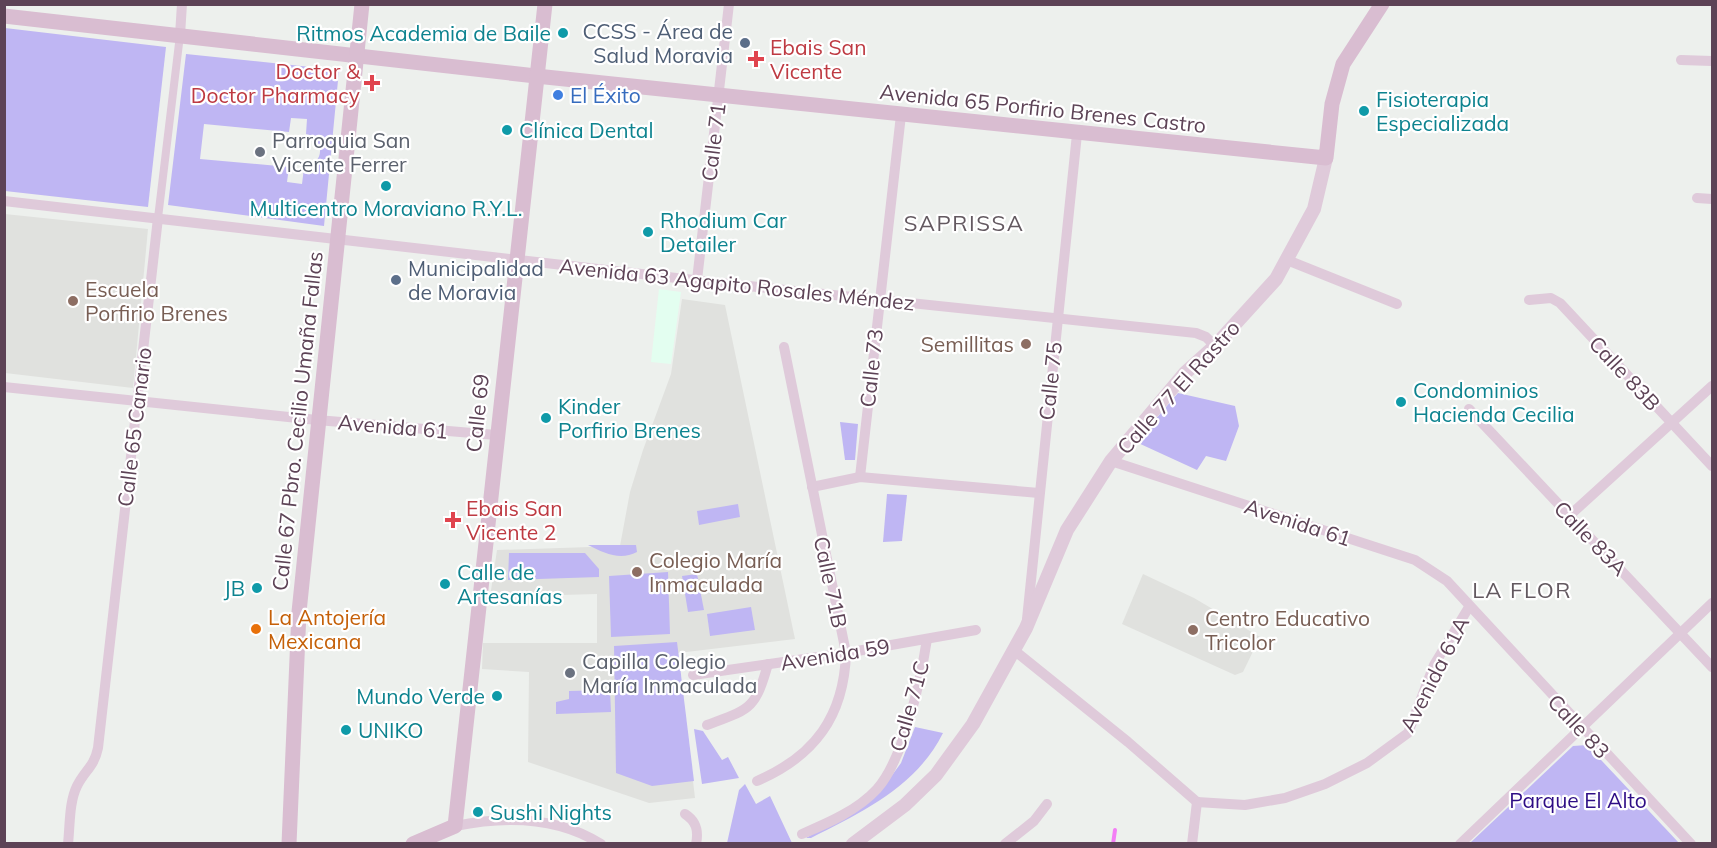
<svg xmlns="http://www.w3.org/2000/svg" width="1717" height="848" font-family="Mulish,sans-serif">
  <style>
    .commercial { fill: #e3fef0 }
    .education { fill: #e0e1de }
    .green { fill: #bfb6f3; fill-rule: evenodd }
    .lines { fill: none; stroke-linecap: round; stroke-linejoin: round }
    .stream { stroke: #f37ef5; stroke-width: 4 }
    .pedestrian { stroke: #dfcada; stroke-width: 8 }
    .minor { stroke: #dfcada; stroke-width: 10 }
    .tertiary { stroke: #dfcada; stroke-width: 14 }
    .secondary { stroke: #d9bdd1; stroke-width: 15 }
    .culture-dot { fill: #0f9aa8; stroke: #fff; stroke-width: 2 }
    .service-dot { fill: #5c6f8a; stroke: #fff; stroke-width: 2 }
    .health-dot { fill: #e0444e; stroke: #fff; stroke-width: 2 }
    .shop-dot { fill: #3f7fe0; stroke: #fff; stroke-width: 2 }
    .worship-dot { fill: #6b7280; stroke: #fff; stroke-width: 2 }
    .education-dot { fill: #8d6e63; stroke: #fff; stroke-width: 2 }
    .food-dot { fill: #e8710a; stroke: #fff; stroke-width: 2 }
    .labels { text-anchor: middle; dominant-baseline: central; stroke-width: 4.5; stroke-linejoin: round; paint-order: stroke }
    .service-label { font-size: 21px; fill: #4e5e75; stroke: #fff; text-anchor: end }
    .culture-label { font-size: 21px; fill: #0d838f; stroke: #fff; text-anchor: start }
    .health-label { font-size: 21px; fill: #be3a42; stroke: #fff; text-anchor: start }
    .shop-label { font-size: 21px; fill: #366cbe; stroke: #fff; text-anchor: start }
    .street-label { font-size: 21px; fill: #5d4356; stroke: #fff }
    .worship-label { font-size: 21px; fill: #5b616d; stroke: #fff; text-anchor: start }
    .education-label { font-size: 21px; fill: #785e54; stroke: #fff; text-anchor: start }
    .food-label { font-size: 21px; fill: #c56008; stroke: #fff; text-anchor: start }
    .park-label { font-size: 21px; fill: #2e0d85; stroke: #fff }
    .neighbourhood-label { font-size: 22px; letter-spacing: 1.5px; fill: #635960; stroke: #fff }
  </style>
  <rect width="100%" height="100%" fill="#edf0ed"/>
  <!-- commercial -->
  <polygon class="commercial" points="659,289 681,292 671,364 651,362"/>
  <!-- education -->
  <g class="education">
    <polygon points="5,214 148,229 133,388 5,373"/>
    <polygon points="682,299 725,305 795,639 678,653 695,798 649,803 528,762 529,672 482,669 483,643 597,643 597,594 490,597 497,550 620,546 630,492 643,450 671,374"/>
    <polygon points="1143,574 1194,598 1260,637 1243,672 1235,675 1122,624"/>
  </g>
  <!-- green -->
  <g class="green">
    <polygon points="5,28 166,47 148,207 5,191"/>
    <path d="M 186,54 L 339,70 L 324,226 L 168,205 ZM 291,118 L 307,119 L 306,134 C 326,141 324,164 304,168 L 302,184 L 287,182 L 289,167 L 200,159 L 204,124 L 289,132 Z"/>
    <polygon points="1178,393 1235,406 1239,426 1226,461 1206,456 1197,470 1136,442"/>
    <polygon points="840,422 858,424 855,460 845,460"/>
    <polygon points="887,494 907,495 902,541 883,542"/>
    <polygon points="738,504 740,517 699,525 697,511"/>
    <path d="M 588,545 L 636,545 L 637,552 C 620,561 604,553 588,545 Z"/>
    <polygon points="509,553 585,553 599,569 599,577 508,580"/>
    <polygon points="668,572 670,634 611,637 609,576"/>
    <polygon points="697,574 704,610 688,612 682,576"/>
    <polygon points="751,607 755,630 710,636 707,614"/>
    <polygon points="677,642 694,781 652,786 616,773 614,646"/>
    <polygon points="610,690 611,712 556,714 556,702 569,699 569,691"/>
    <path d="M 915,727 L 943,733 C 916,787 862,812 811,838 L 806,838 L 879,793 L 901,763 Z"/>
    <polygon points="694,729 703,731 722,760 728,757 739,778 702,784"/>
    <polygon points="1587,745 1679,843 1470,843 1573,746"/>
    <polygon points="745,784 756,804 770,796 792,843 727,843 739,790"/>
  </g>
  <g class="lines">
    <!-- stream -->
    <polyline class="stream" points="1113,844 1115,830"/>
    <!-- pedestrian -->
    <polyline class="pedestrian" points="158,218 180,35"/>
    <!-- minor -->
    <g class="minor">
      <polyline points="180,35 182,4"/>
      <polyline points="1681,60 1712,61"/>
      <polyline points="1697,198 1712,199"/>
      <polyline points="4,201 720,283 1196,333 1206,337 1215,346"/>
      <polyline points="1287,260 1397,304"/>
      <polyline points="697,280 729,4"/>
      <polyline points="1529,300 1551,298 1560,303 1712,466"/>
      <polyline points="4,387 317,420 496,435"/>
      <polyline points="1469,409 1712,667"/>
      <polyline points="1111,461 1415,560 1447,581 1691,844"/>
      <polyline points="860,477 901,115"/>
      <polyline points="812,487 860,477 1039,493"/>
      <polyline points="1569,516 1712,386"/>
      <polyline points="1027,619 1077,134"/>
      <polyline points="1015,651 1128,742 1197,802"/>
      <polyline points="693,675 846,653 976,630"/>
      <path d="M 707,725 C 750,709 755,710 768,664"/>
      <path d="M 757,781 C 815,756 844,716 846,653 L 784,347"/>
      <polyline points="1197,802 1245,805 1285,798 1325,784 1367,763 1408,733 1434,665 1469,607"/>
      <path d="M 685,814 C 696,821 699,830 696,844"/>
      <path d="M 455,826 C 504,816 557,816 601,844"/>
      <path d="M 802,834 C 828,823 858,810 877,789 C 904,759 921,678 927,639"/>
      <path d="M 68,844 C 70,826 69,802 77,786 C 85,770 94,767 98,748 L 158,218"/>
      <polyline points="1005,844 1034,821 1047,804"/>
      <polyline points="1192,844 1197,802"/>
      <polyline points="1460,844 1712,603"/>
    </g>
    <!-- tertiary -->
    <polyline class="tertiary" points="853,844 905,805 936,775 973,724 1026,628 1067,530 1111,461 1185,373 1215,346 1276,279 1314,209 1326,158"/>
    <!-- secondary -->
    <g class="secondary">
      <polyline points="4,16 536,76 1326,158 1332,104 1343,64 1382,4"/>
      <polyline points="289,844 299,612 362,4"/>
      <polyline points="413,844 455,826 545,4"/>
    </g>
  </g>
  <!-- markers -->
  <g class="culture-dot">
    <circle cx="563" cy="33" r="6"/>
    <circle cx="1364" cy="111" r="6"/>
    <circle cx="507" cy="130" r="6"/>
    <circle cx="386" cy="186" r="6"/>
    <circle cx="648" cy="232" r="6"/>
    <circle cx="1401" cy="402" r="6"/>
    <circle cx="546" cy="418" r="6"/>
    <circle cx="445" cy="584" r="6"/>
    <circle cx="257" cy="588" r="6"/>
    <circle cx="497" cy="696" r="6"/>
    <circle cx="346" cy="730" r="6"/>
    <circle cx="478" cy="812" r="6"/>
  </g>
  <g class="service-dot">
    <circle cx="745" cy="43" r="6"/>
    <circle cx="396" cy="280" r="6"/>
  </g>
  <g class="health-dot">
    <path d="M753 50h6v6h6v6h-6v6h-6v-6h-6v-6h6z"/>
    <path d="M369 74h6v6h6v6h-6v6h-6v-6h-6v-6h6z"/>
    <path d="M450 511h6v6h6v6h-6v6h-6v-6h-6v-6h6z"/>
  </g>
  <circle class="shop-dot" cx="558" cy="95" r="6"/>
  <g class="worship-dot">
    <circle cx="260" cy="152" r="6"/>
    <circle cx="570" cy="673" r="6"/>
  </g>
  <g class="education-dot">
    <circle cx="73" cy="301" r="6"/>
    <circle cx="1026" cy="344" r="6"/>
    <circle cx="637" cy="572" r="6"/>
    <circle cx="1193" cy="630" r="6"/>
  </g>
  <circle class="food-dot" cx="256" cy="629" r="6"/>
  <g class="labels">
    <!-- service labels -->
    <g class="service-label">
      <text x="733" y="31">CCSS - Área de<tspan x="733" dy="24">Salud Moravia</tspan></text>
      <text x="408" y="268" text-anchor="start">Municipalidad<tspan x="408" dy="24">de Moravia</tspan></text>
    </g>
    <!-- culture labels -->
    <g class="culture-label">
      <text x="551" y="33" text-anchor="end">Ritmos Academia de Baile</text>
      <text x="1376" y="99">Fisioterapia<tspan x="1376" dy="24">Especializada</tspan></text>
      <text x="519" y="130">Clínica Dental</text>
      <text x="386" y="208" text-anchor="middle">Multicentro Moraviano R.Y.L.</text>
      <text x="660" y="220">Rhodium Car<tspan x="660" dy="24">Detailer</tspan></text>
      <text x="1413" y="390">Condominios<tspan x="1413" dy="24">Hacienda Cecilia</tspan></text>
      <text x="558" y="406">Kinder<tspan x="558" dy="24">Porfirio Brenes</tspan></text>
      <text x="457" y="572">Calle de<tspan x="457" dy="24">Artesanías</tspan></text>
      <text x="245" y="588" text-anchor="end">JB</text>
      <text x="485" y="696" text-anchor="end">Mundo Verde</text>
      <text x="358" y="730">UNIKO</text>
      <text x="490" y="812">Sushi Nights</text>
    </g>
    <!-- health labels -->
    <g class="health-label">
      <text x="770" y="47">Ebais San<tspan x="770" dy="24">Vicente</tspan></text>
      <text x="360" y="71" text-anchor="end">Doctor &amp;<tspan x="360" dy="24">Doctor Pharmacy</tspan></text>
      <text x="466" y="508">Ebais San<tspan x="466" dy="24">Vicente 2</tspan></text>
    </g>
    <!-- shop labels -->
    <g class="shop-label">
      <text x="570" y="95">El Éxito</text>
    </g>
    <!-- street labels -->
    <g class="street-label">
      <text transform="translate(1043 108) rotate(6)">Avenida 65 Porfirio Brenes Castro</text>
      <text transform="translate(713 142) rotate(-83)">Calle 71</text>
      <text transform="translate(737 284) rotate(6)">Avenida 63 Agapito Rosales Méndez</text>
      <text transform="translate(871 368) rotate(-84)">Calle 73</text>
      <text transform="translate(1625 373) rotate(47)">Calle 83B</text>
      <text transform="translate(1050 381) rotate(-84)">Calle 75</text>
      <text transform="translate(1178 387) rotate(-48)">Calle 77 El Rastro</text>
      <text transform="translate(477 413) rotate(-84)">Calle 69</text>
      <text transform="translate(297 421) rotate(-84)">Calle 67 Pbro. Cecilio Umaña Fallas</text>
      <text transform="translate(393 426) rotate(5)">Avenida 61</text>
      <text transform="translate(134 427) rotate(-83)">Calle 65 Canario</text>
      <text transform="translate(1298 522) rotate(18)">Avenida 61</text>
      <text transform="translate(1591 538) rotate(46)">Calle 83A</text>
      <text transform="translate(831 582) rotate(78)">Calle 71B</text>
      <text transform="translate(835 654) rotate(-9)">Avenida 59</text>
      <text transform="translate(1434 674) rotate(-63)">Avenida 61A</text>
      <text transform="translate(909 706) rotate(-74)">Calle 71C</text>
      <text transform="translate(1579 726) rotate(47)">Calle 83</text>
    </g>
    <!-- worship labels -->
    <g class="worship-label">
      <text x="272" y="140">Parroquia San<tspan x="272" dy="24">Vicente Ferrer</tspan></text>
      <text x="582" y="661">Capilla Colegio<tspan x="582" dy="24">María Inmaculada</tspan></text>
    </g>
    <!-- education labels -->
    <g class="education-label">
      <text x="85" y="289">Escuela<tspan x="85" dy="24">Porfirio Brenes</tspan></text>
      <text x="1014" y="344" text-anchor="end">Semillitas</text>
      <text x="649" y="560">Colegio María<tspan x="649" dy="24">Inmaculada</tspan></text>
      <text x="1205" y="618">Centro Educativo<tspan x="1205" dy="24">Tricolor</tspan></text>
    </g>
    <!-- food labels -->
    <g class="food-label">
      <text x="268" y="617">La Antojería<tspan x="268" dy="24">Mexicana</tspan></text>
    </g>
    <!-- park labels -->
    <g class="park-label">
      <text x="1578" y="800">Parque El Alto</text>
    </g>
    <!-- neighbourhood labels -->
    <g class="neighbourhood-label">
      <text x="964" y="223">SAPRISSA</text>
      <text x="1522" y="590">LA FLOR</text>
    </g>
  </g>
  <!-- border -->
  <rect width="1717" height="848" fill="none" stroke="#5d4356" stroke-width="12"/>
</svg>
